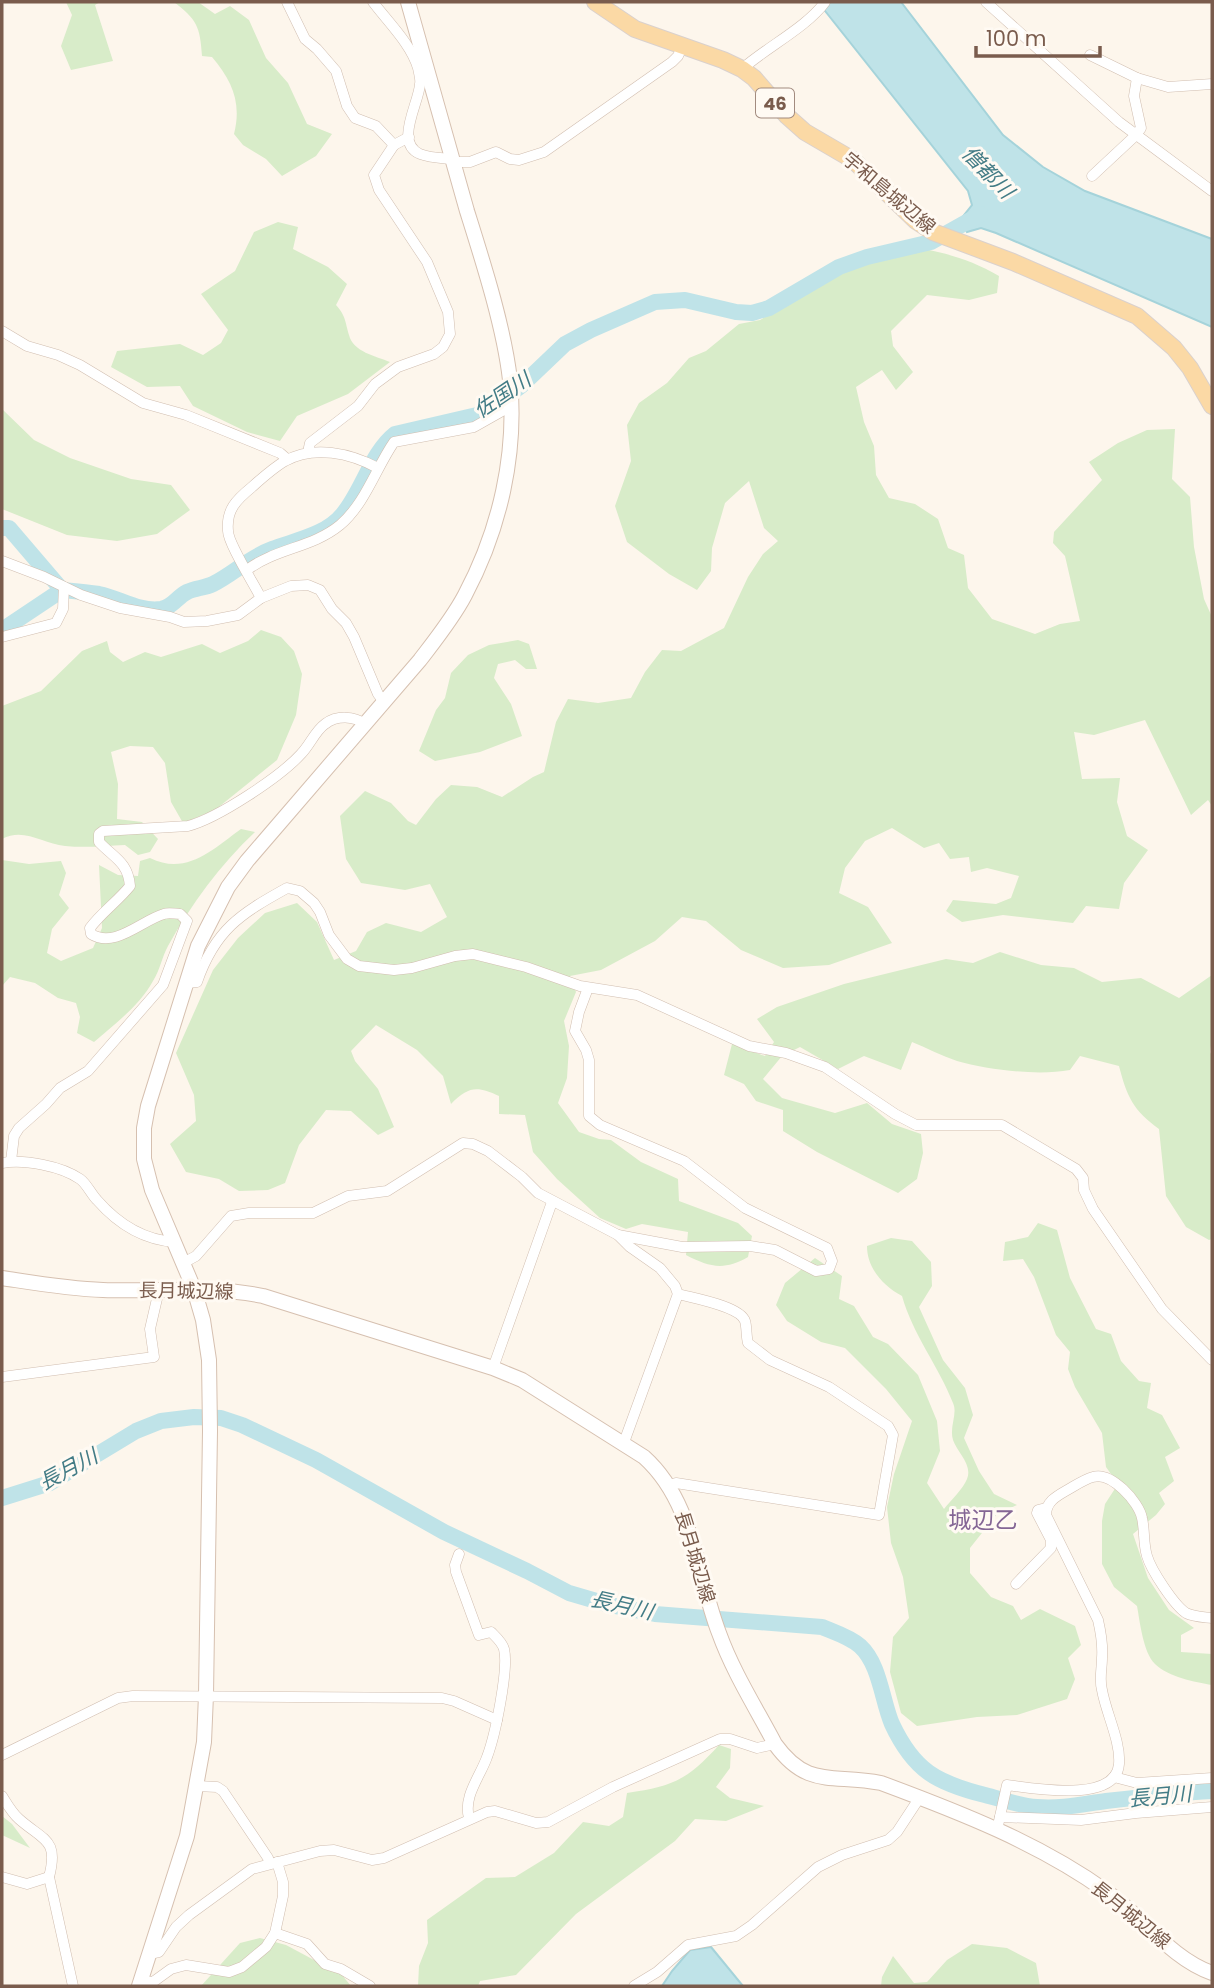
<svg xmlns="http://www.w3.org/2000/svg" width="1214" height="1988" font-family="Poppins,'Noto Sans JP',sans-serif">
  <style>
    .green { fill: #d8ecc9 }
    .water { fill: #bfe3e8; stroke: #a5d3da; stroke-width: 2 }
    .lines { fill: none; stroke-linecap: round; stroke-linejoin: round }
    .river { stroke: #bfe3e8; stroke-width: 16 }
    .street-casing { stroke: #d1beb0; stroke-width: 11 }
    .secondary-casing { stroke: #d6c0b0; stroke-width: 16 }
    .primary-casing { stroke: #dad1cd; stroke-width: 18 }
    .street { stroke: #fff; stroke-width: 10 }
    .secondary { stroke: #fff; stroke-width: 14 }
    .primary { stroke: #fbd9a5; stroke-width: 16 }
    .labels { text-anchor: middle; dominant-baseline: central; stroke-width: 6; stroke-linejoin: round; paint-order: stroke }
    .shield { fill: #fffaf3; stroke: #a28b7f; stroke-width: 2 }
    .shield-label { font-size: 18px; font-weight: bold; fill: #7a5c4d }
    .street-label { font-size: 19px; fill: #7a5c4d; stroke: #fffaf3 }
    .water-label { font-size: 21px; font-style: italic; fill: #437c86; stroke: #fffaf3 }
    .quarter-label { font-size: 23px; fill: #846695; stroke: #fffaf3 }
  </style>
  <rect width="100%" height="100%" fill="#fdf6ec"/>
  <!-- green -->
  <g class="green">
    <polygon points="66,2 100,2 95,5 113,61 71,70 61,46 72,15"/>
    <path d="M 174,2 L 198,2 L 215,14 L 230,6 L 249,20 L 266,58 L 288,83 L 307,124 L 332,134 L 316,156 L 282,176 L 266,159 L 243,145 L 234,134 C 242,102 232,81 212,57 L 202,56 C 200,26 197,20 174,2 Z"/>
    <path d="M 278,222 L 298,227 L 293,249 L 328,267 L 347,284 L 336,305 C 346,316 345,322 349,335 C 353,352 376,356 390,362 L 348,394 L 297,416 L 280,441 L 247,432 L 193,406 L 180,386 L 147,387 L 111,367 L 117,351 L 180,344 L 203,355 L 221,343 L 228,330 L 201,294 L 235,271 L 254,232 Z"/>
    <path d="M 890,244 C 930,249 963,255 999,276 L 997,293 L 969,300 L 927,295 L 891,331 L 893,346 L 913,372 L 896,390 L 882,370 L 856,387 L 864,422 L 874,446 L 876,475 L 889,498 L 915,504 L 938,519 L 948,548 L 964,555 L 968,588 L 992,619 L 1035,634 L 1060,624 L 1080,621 L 1065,556 L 1053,543 L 1054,532 L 1102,480 L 1089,462 L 1118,443 L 1147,430 L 1175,429 L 1172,479 L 1190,497 L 1194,547 L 1204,599 L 1212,617 L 1212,806 L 1208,800 L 1191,815 L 1145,720 L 1094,735 L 1074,732 L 1082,779 L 1120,778 L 1117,802 L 1127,836 L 1148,850 L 1124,883 L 1119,909 L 1086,906 L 1073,923 L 1003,915 L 962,922 L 946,911 L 953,900 L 996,904 L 1011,898 L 1019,876 L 987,868 L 971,872 L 969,857 L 950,859 L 939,843 L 924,848 L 892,828 L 865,841 L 845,868 L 839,893 L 868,907 L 892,943 L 829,965 L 783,968 L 741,950 L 706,921 L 682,917 L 655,941 L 601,970 L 570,976 L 576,992 L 564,1021 L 569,1046 L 567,1078 L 558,1103 L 579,1132 L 599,1139 L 611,1140 L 641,1162 L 678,1179 L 679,1201 L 738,1223 L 752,1236 L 748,1257 C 724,1271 709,1267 686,1255 L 688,1232 L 642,1224 L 626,1229 L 600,1218 L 557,1179 L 533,1152 L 525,1115 L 499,1114 L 499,1096 C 477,1086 469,1086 451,1104 L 443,1076 L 417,1050 L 376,1025 L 351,1051 L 355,1061 L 378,1089 L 394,1127 L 378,1135 L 351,1111 L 326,1110 L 299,1145 L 285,1183 L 268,1190 L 239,1191 L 219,1179 L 186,1172 L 170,1144 L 196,1121 L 194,1095 L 176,1053 L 213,970 L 238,938 L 265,913 L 297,903 L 317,922 L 334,960 L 356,951 L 367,932 L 386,923 L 421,932 L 447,917 L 430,884 L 405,890 L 361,883 L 346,859 L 340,816 L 365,791 L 391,803 L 408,821 L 416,825 L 436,799 L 451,785 L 477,787 L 502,797 L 533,777 L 544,772 L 556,722 L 568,699 L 598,703 L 631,698 L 645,672 L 662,650 L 681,651 L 724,628 L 748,577 L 763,554 L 778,541 L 764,528 L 749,481 L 725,503 L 712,548 L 711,571 L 697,590 L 669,574 L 627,542 L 615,506 L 631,461 L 627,425 L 639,403 L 667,383 L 689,358 L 706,351 L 739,324 L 760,320 Z"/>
    <polygon points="2,409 34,440 70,458 131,479 171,485 190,510 157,534 117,541 67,535 2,509"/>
    <path d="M 261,630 L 281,637 L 294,651 L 302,674 L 296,715 L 277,760 L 215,810 L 183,823 L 171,802 L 165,763 L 153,747 L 130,746 L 111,752 L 118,784 L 117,819 L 142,822 L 158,839 L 150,852 L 138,855 L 125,845 C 105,846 85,848 65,846 C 43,844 24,827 2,839 L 2,706 L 41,691 L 82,651 L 107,641 L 110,652 L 123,662 L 145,652 L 161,657 L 202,644 L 220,653 L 248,641 Z"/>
    <polygon points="518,640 529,644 537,669 526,669 515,660 498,664 494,678 511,704 522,736 480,752 435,761 419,751 436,710 445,698 451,673 468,655 489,645"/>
    <path d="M 241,829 L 255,832 C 220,865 192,903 168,946 C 162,957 160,970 153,981 C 140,1005 115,1024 94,1042 L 77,1033 L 80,1017 L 76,1003 L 58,998 L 35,983 L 10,977 L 2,986 L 2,860 L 29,864 L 61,861 L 66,873 L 59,895 L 69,908 L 52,929 L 47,953 L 61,961 L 93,948 L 102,928 L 99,865 L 118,875 L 138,876 L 140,861 L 150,858 C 186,876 212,850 241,829 Z"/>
    <path d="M 1000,952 L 1041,965 L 1074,968 L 1102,982 L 1141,978 L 1179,998 L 1212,975 L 1212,1039 L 1210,1052 L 1212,1056 L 1212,1239 L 1209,1240 L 1186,1227 L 1166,1196 L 1159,1129 C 1133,1110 1127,1097 1119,1066 L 1080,1056 L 1070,1070 C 1038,1076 989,1070 957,1061 C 942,1056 927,1048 912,1042 L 901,1070 L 864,1056 L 838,1069 L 800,1047 L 782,1056 L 763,1079 L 782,1098 L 835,1113 L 867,1103 L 892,1124 L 921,1134 L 923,1153 L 917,1179 L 898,1193 L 817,1152 L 783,1131 L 783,1110 L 756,1101 L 744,1084 L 724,1075 L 732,1044 L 765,1056 L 774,1042 L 757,1019 L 777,1007 L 844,984 L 946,959 L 973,963 Z"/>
    <path d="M 1038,1223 L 1057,1230 L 1070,1278 L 1096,1329 L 1111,1334 L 1121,1361 L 1139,1381 L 1151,1383 L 1147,1408 L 1162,1415 L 1180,1448 L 1165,1457 L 1174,1481 L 1159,1493 L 1165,1504 L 1156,1515 L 1133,1534 L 1148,1578 L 1169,1610 L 1194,1628 L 1181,1635 L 1181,1652 L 1212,1654 L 1212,1685 C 1195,1682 1168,1677 1155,1664 C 1143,1652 1140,1622 1137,1606 L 1114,1587 L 1102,1564 L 1102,1521 L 1105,1504 L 1118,1484 L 1106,1467 L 1102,1433 L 1075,1387 L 1068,1369 L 1070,1352 L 1056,1335 L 1034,1277 L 1023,1259 L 1003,1261 L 1005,1242 L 1028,1237 Z"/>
    <path d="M 891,1238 L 912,1241 L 931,1262 L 932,1286 L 919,1307 L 943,1360 L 965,1388 L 973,1415 L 964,1438 L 979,1471 L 994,1494 L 1017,1505 L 997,1514 L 970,1548 L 970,1573 L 991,1597 L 1013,1606 L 1021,1620 L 1040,1609 L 1075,1626 L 1081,1645 L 1068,1658 L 1075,1679 L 1067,1699 L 1017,1715 L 977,1717 L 917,1726 L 901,1713 L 890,1672 L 893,1637 L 909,1618 L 903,1577 L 891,1543 L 887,1507 L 894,1474 L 912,1421 L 886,1389 L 845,1348 L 821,1342 L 787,1321 L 776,1305 L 785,1283 L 815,1258 L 842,1276 L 839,1299 L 854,1306 L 873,1337 L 888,1344 L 918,1375 L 937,1421 L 940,1451 L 927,1483 L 944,1509 C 951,1500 963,1489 967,1479 C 973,1465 957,1452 953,1440 C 949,1427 958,1414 953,1403 C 938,1365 913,1335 902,1296 C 883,1286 867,1268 867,1246 Z"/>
    <path d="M 719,1745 L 731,1749 L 730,1768 L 716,1787 L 730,1798 L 764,1806 L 726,1821 L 695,1819 L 675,1841 L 576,1914 L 516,1975 L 480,1981 L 478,1986 L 418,1986 L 419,1966 L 428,1943 L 427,1920 L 486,1878 L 515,1877 L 554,1853 L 583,1822 L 609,1826 L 623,1817 L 627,1793 C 674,1786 687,1780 719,1745 Z"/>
    <polygon points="2,1816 12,1824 30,1848 2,1835"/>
    <polygon points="260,1938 286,1945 342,1975 351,1986 201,1986 240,1943"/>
    <polygon points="972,1944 1007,1948 1036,1963 1040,1986 881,1986 882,1977 893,1956 914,1983 927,1982 947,1960"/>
  </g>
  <!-- water -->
  <g class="water">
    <polygon points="818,2 901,2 1003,135 1043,167 1085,191 1212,239 1212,327 996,233 981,228 967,232 961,219 972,205 968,191"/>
    <polygon points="711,1947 743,1986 662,1986 672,1971 690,1950"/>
  </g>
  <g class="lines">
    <!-- river -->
    <g class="river">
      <path d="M 2,528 L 9,528 L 62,590 C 74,591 87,592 99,594 C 120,598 138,612 161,609 C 173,607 177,597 187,592 C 195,588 205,588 213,584 C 233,574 250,557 272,549 C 296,540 326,535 343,514 C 363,490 371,453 395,434 L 477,415 L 498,403 L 522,385 L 565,344 L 591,330 L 655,302 L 685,300 L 736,312 L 752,313 L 769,308 L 839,267 L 867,257 L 931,242 L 981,214"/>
      <polyline points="2,630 62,590"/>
      <path d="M 2,1498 L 50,1483 L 136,1431 L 161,1421 L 194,1417 L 221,1418 L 242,1425 L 316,1460 L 444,1532 L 527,1571 L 569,1593 L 610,1605 L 655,1614 L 822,1627 C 834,1632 850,1637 860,1646 C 880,1664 882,1701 892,1724 C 914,1771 937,1783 985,1795 C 1001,1799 1020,1806 1037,1807 C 1061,1809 1083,1804 1106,1801 C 1141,1797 1176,1793 1212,1791"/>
    </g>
    <!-- street casing -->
    <g class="street-casing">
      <g id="street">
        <polyline points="287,2 305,39 317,49 336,71 347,106 355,118 376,126 394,145"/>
        <path d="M 373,2 C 388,22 411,44 418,68 C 419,73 421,80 420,84 C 419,103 394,143 420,154 C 430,158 442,158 452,159"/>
        <polyline points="986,2 1119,122 1212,191"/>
        <polyline points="1090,55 1137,78 1168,87 1212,84"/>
        <path d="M 742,69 C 767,47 807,27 825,2"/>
        <polyline points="453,162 470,162 496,152 510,159 519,160 544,152 672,62 678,56 682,47"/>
        <polyline points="1092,176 1136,135 1141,128 1134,96 1137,78"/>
        <polyline points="2,331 27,346 58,355 80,365 143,403 186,415 280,453 287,459"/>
        <polyline points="308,452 310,443 358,406 375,384 398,367 434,354 443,347 450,334 448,312 427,262 379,190 374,175 394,145 409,137"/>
        <polyline points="2,561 44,577 81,595 120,608 170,617 184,622 207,621 238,615 261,598 291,586 308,585 320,590 332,609 346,623 354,637 378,694 384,702"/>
        <path d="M 247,570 C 276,548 312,548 340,525 C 365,504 376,468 394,442 L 474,427 L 511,406"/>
        <path d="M 261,598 C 254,584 228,543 228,531 C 226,510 236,500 252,487 C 262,478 273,468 285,461 C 314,445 350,453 378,468"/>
        <polyline points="2,637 56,623 63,609 64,587"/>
        <path d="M 186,983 L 197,982 C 215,930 240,914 287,888 L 300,891 L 314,903 L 320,912 L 329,935 L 347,959 L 359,966 L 394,970 L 412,968 L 455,956 L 473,954 L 526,967 L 580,986 L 637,995 L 749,1046 L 786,1053 L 825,1067 L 895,1114 L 916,1125 L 1002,1125 L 1076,1169 L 1083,1178 L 1084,1190 L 1093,1209 L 1162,1309 L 1212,1360"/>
        <polyline points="588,988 579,1012 575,1031 586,1050 589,1060 589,1116 600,1125 684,1161 745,1208 827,1248 832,1261 829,1269 816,1271 775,1250 750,1246 682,1247 618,1235"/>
        <path d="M 11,1161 L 14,1136 L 19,1128 L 46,1104 L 60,1088 L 88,1071 L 163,985 L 187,921 L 180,914 C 175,914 169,912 164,914 C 142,920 115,949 91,934 L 90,928 C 102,912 118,901 130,886 C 128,862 114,858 99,842 L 99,834 L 103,831 L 188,826 C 218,818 280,777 301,754 C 310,745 315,731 325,724 C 337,715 354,716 365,724"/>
        <path d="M 2,1163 C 24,1159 61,1166 80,1179 C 87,1184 91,1194 97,1200 C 118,1224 143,1240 175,1242"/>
        <path d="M 183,1263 L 196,1256 L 231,1216 L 249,1213 L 313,1213 L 348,1196 L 387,1191 L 463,1143 L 473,1144 L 488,1151 L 522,1177 L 538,1193 L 618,1235 L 630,1247 L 660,1268 L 675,1286 L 678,1294 C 692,1298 740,1306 745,1321 C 747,1327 746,1336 748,1343 L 770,1360 L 829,1387 L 888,1426 L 893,1435 L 879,1515 L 676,1483 L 669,1485"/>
        <polyline points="493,1368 552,1202"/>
        <polyline points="2,1377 154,1357 150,1329 159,1290"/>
        <polyline points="623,1445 678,1294"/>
        <path d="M 459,1554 L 455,1565 L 456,1572 L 479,1635 L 491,1632 C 496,1637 502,1642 504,1649 C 509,1669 495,1736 487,1757 C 480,1777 463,1796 469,1818"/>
        <polyline points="1016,1584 1051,1548 1051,1540 1037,1513 1038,1510 1046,1508"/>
        <polyline points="2,1755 118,1698 133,1696 442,1698 454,1701 497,1720"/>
        <polyline points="1114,1777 1137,1783 1212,1778"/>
        <polyline points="197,1786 217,1787 223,1791 268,1858 269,1864"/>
        <path d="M 2,1796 C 7,1804 12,1813 19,1819 C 44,1841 59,1839 49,1877 L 73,1986"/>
        <polyline points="1000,1817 1081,1820 1136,1813 1212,1807"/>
        <path d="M 997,1830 L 1007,1785 C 1032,1788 1116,1804 1119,1764 C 1121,1742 1106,1713 1102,1690 C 1099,1679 1102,1669 1102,1658 C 1103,1645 1101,1633 1098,1620 L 1046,1515 C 1046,1501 1057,1496 1069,1489 C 1076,1485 1085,1479 1093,1477 C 1111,1471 1139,1502 1142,1518 C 1145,1531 1143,1543 1147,1556 C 1151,1570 1174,1605 1186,1613 C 1194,1617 1204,1617 1212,1618"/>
        <polyline points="2,1877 27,1884 49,1877"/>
        <polyline points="275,1933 307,1944 325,1964 341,1969 370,1986"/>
        <polyline points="149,1954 159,1952 176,1927 189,1915 252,1869 320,1851 334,1850 372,1860 384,1858 487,1812 495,1811 536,1823 548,1822 613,1787 720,1739 730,1739 757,1748 775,1744"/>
        <polyline points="141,1981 153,1982 171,1969 186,1965 229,1972 242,1967 266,1947 275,1933 283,1896 283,1882 277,1862"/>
        <polyline points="634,1986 657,1972 688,1945 736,1936 752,1925 818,1867 842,1855 888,1840 897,1832 920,1797"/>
      </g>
    </g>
    <!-- secondary casing -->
    <g class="secondary-casing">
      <g id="secondary">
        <path d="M 2,1278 C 35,1283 69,1289 103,1290 C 157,1292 210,1285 263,1296 L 493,1368 L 522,1380 L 644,1457 C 694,1502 696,1573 719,1633 C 733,1672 756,1708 775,1744 C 808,1790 834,1773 881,1783 C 959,1812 1039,1843 1107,1892 C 1143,1917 1170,1958 1212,1973"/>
        <path d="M 139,1986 L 187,1836 L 204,1742 L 206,1695 L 210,1431 L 209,1360 L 203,1320 L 194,1289 L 152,1190 L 144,1159 L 144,1128 L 148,1106 L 198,946 L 228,887 L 247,861 L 420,660 C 436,639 453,618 465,595 C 500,529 517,454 510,380 C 504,327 483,262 467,211 C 447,141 428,71 408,2"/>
      </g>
    </g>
    <!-- primary casing -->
    <g class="primary-casing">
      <polyline id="primary" points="595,2 635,29 723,60 742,69 754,78 787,116 805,132 853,160 916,221 933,232 1013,262 1137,316 1174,348 1190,368 1212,406"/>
    </g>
    <!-- street -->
    <use href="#street" class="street"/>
    <!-- secondary -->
    <use href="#secondary" class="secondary"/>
    <!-- primary -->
    <use href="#primary" class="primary"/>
  </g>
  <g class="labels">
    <!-- shield labels -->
    <rect class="shield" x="756" y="88.5" width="38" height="29" rx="5"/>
    <g class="shield-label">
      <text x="775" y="103">46</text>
    </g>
    <!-- street labels -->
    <g class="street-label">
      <text transform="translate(889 193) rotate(40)">宇和島城辺線</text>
      <text transform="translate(186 1291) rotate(1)">長月城辺線</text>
      <text transform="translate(695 1557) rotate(73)">長月城辺線</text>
      <text transform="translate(1131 1915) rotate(39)">長月城辺線</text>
    </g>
    <!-- water labels -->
    <g class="water-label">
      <text transform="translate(988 172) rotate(46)">僧都川</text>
      <text transform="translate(502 395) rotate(-34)">佐国川</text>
      <text transform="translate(68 1469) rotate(-28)">長月川</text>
      <text transform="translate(622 1605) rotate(13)">長月川</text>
      <text transform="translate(1160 1796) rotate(-5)">長月川</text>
    </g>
    <!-- quarter labels -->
    <g class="quarter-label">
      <text x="983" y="1520">城辺乙</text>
    </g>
  </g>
  <!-- border -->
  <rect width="1214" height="1988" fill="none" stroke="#7a5c4d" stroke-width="7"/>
  <!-- scale -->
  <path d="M976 46v10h124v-10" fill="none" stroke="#7a5c4d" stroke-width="3.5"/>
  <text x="986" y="46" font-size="21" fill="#7a5c4d" stroke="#fffaf3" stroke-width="5" paint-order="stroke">100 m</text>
</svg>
